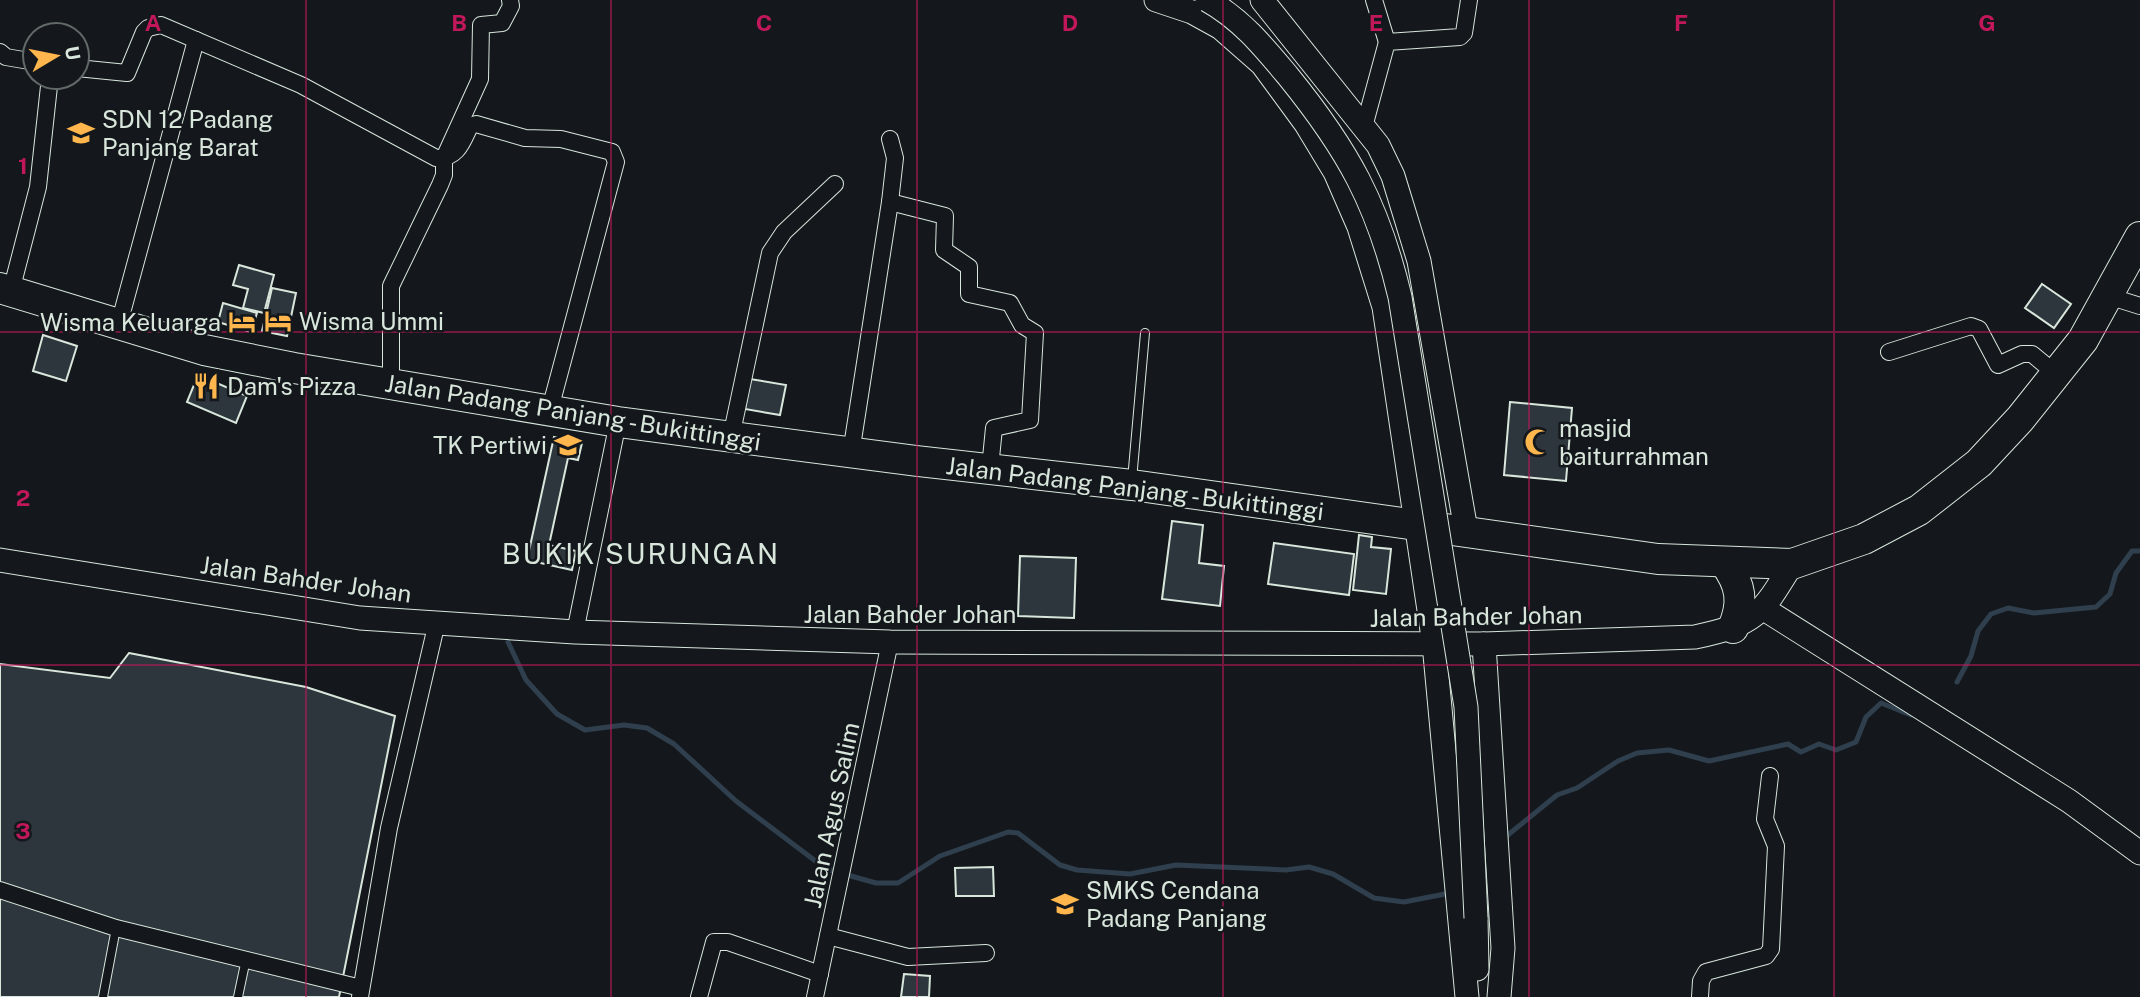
<svg xmlns="http://www.w3.org/2000/svg" width="2140" height="997" font-family="'Public Sans',sans-serif">
  <style>
    .lines { fill: none; stroke-linecap: round; stroke-linejoin: round }
    .stream { stroke: #2f3f4d; stroke-width: 5 }
    .building { fill: #2c363c; stroke: #d8e6dc; stroke-width: 2 }
    .lane-casing { stroke: #d8e6dc; stroke-width: 10 }
    .street-casing { stroke: #d8e6dc; stroke-width: 18 }
    .secondary-casing { stroke: #d8e6dc; stroke-width: 25 }
    .highway-casing { stroke: #d8e6dc; stroke-width: 32 }
    .lane { stroke: #14181c; stroke-width: 8 }
    .street { stroke: #14181c; stroke-width: 16 }
    .secondary { stroke: #14181c; stroke-width: 23 }
    .highway { stroke: #14181c; stroke-width: 30 }
    .secondary-bridge-casing { stroke: #d8e6dc; stroke-width: 25; stroke-linecap: butt }
    .secondary-bridge { stroke: #14181c; stroke-width: 23 }
    .grid { fill: none; stroke: #c2185b; stroke-width: 2; stroke-opacity: 0.55 }
    .labels { text-anchor: middle; dominant-baseline: central; stroke-width: 5; stroke-linejoin: round; paint-order: stroke }
    .poi-label { font-size: 24px; fill: #d8e6dc; stroke: #14181c; text-anchor: start }
    .street-label { font-size: 24px; fill: #d8e6dc; stroke: #14181c }
    .quarter-label { font-size: 28px; letter-spacing: 2px; fill: #d8e6dc; stroke: #14181c }
    .grid-label { font-size: 23px; text-anchor: middle; font-weight: bold; fill: #c2185b; stroke: #14181c; stroke-width: 5; stroke-linejoin: round; paint-order: stroke }
  </style>
  <rect width="100%" height="100%" fill="#14181c"/>
  <g class="lines">
    <!-- stream -->
    <g class="stream">
      <polyline points="508,642 526,680 557,714 585,730 624,725 647,728 674,744 736,801 826,869 876,883 898,883 940,856 1008,832 1018,833 1060,865 1077,870 1130,874 1176,865 1286,870 1309,867 1333,874 1374,898 1404,902 1450,893"/>
      <polyline points="1957,682 1971,656 1978,631 1991,614 2008,608 2034,613 2096,607 2110,594 2116,573 2132,551 2140,551"/>
      <polyline points="1503,839 1557,795 1577,788 1618,761 1637,753 1669,750 1709,761 1788,744 1801,752 1819,744 1836,750 1856,742 1866,717 1881,703 1911,715"/>
    </g>
  </g>
  <!-- building -->
  <g class="building">
    <polygon points="239,265 274,275 264,313 243,308 248,289 233,285"/>
    <polygon points="2042,284 2071,304 2054,328 2025,308"/>
    <polygon points="272,288 296,293 287,336 262,331"/>
    <polygon points="223,303 257,313 251,332 218,322"/>
    <polygon points="43,335 77,346 66,381 33,371"/>
    <polygon points="198,375 247,396 236,423 187,402"/>
    <polygon points="750,379 786,385 780,415 745,409"/>
    <polygon points="1510,402 1572,408 1566,481 1504,475"/>
    <polygon points="554,437 582,443 578,460 568,458 549,545 576,551 572,570 527,560"/>
    <polygon points="1172,521 1203,525 1199,563 1224,566 1220,606 1162,599"/>
    <polygon points="1359,535 1372,537 1371,547 1391,549 1386,594 1353,590"/>
    <polygon points="1274,543 1354,554 1349,595 1268,584"/>
    <polygon points="1020,556 1076,558 1074,618 1018,616"/>
    <polygon points="129,653 306,687 395,716 339,997 0,997 0,664 110,678"/>
    <polygon points="993,867 994,896 956,896 955,868"/>
    <polygon points="904,974 930,976 929,997 901,997"/>
  </g>
  <g class="lines">
    <!-- lane casing -->
    <g class="lane-casing">
      <g id="lane">
        <polyline points="1132,480 1145,333"/>
        <polyline points="103,997 116,928"/>
        <polyline points="238,997 246,959"/>
      </g>
    </g>
    <!-- street casing -->
    <g class="street-casing">
      <g id="street">
        <polyline points="1374,0 1387,42"/>
        <polyline points="0,52 6,57 35,62"/>
        <path d="M 77,68 L 127,73 L 144,32 L 148,28 L 161,25 L 301,85 L 436,158 C 457,159 462,143 470,126 L 476,124 L 525,138 L 561,139 L 612,152 L 616,162 L 550,409"/>
        <polyline points="1364,127 1387,42 1460,37 1464,33 1469,0"/>
        <polyline points="890,202 945,216 944,250 969,267 969,294 1010,303 1022,325 1035,333 1030,420 994,428 990,468"/>
        <polyline points="11,291 38,187 50,77"/>
        <polyline points="2108,296 2140,306"/>
        <polyline points="119,324 196,40"/>
        <polyline points="1889,352 1971,326 1979,329 1998,365 2022,354 2032,354 2055,373"/>
        <polyline points="391,384 391,286 440,185 444,175 444,158 480,79 481,25 502,23 511,6 510,0"/>
        <polyline points="731,437 770,253 784,232 835,184"/>
        <polyline points="851,453 890,202 895,158 890,139"/>
        <polyline points="575,632 618,422"/>
        <polyline points="0,890 116,928 361,988"/>
        <polyline points="828,936 908,957 986,953"/>
        <polyline points="360,997 389,828 437,622"/>
        <polyline points="699,997 714,942 728,942 820,974"/>
        <polyline points="815,997 890,642"/>
        <polyline points="1700,997 1701,981 1706,972 1766,956 1771,949 1776,846 1765,819 1770,776"/>
      </g>
    </g>
    <!-- secondary casing -->
    <g class="secondary-casing">
      <g id="secondary">
        <polyline points="1156,0 1192,12 1221,28 1262,64 1306,124 1335,172 1359,227 1384,307 1434,644 1467,997"/>
        <polyline points="1262,0 1378,145 1393,176 1419,261 1466,530"/>
        <path d="M 0,560 L 360,618 L 575,632 L 890,642 L 1484,644 L 1695,637 C 1756,624 1761,615 1792,564"/>
        <polyline points="1764,609 2069,801 2140,853"/>
        <polyline points="1484,644 1503,948 1499,997"/>
        <polyline points="1476,918 1477,969"/>
      </g>
    </g>
    <!-- highway casing -->
    <g class="highway-casing">
      <g id="highway">
        <polyline points="0,288 204,350 294,368 618,422 917,461 1132,485 1658,559 1792,564 1864,539 1919,510 1979,463 2020,419 2083,340 2140,237"/>
        <path d="M 1725,563 C 1741,585 1744,602 1733,628"/>
      </g>
    </g>
    <!-- lane -->
    <use href="#lane" class="lane"/>
    <!-- street -->
    <use href="#street" class="street"/>
    <!-- secondary -->
    <use href="#secondary" class="secondary"/>
    <!-- highway -->
    <use href="#highway" class="highway"/>
    <!-- secondary-bridge casing -->
    <g class="secondary-bridge-casing">
      <path id="secondary-bridge" d="M 1207,0 C 1241,19 1263,46 1288,76 C 1348,150 1378,204 1400,297 L 1466,707 L 1476,918"/>
    </g>
    <!-- secondary-bridge -->
    <use href="#secondary-bridge" class="secondary-bridge"/>
  </g>
  <!-- grid -->
  <path class="grid" d="M 306,0 L 306,997M 611,0 L 611,997M 917,0 L 917,997M 1223,0 L 1223,997M 1529,0 L 1529,997M 1834,0 L 1834,997M 0,332 L 2140,332M 0,665 L 2140,665"/>
  <!-- icons -->
  <defs>
    <g id="school-bare" transform="scale(2.1)"><path d="M0-5L7-2L0 1L-7-2ZM-4 1L0 2.5L4 1V4Q0 6-4 4Z" fill="#ffb74d" stroke="#14181c" stroke-width="2.5" paint-order="stroke"/></g>
    <g id="hotel-bare" transform="scale(2.1)"><path d="M-6-4.5h1.5V1H6V5H4.5V3h-9V5H-6ZM-4 0a1.8 1.8 0 1 1 3.6 0ZM.5 0V-2.5h3Q6-2.5 6 0Z" fill="#ffb74d" stroke="#14181c" stroke-width="2.5" paint-order="stroke"/></g>
    <g id="restaurant-bare" transform="scale(2.1)"><path d="M-5-6h1v4h1v-4h1v4h1v-4h1v5L-1.5 .5V6h-2V.5L-5-1ZM5-6V6H3V1.5H1.5Q1.5-4 5-6Z" fill="#ffb74d" stroke="#14181c" stroke-width="2.5" paint-order="stroke"/></g>
    <g id="mosque-bare" transform="scale(2.1)"><path d="M3.5-4.9A6 6 0 1 0 3.5 4.9A5 5 0 1 1 3.5-4.9Z" fill="#ffb74d" stroke="#14181c" stroke-width="2.5" paint-order="stroke"/></g>
  </defs>
  <g fill-rule="evenodd">
    <use href="#school-bare" x="81" y="133"/>
    <use href="#hotel-bare" x="278" y="321"/>
    <use href="#hotel-bare" x="242" y="322"/>
    <use href="#restaurant-bare" x="206" y="386"/>
    <use href="#mosque-bare" x="1538" y="442"/>
    <use href="#school-bare" x="568" y="445"/>
    <use href="#school-bare" x="1065" y="904"/>
  </g>
  <g class="labels">
    <!-- poi labels -->
    <g class="poi-label">
      <text x="102" y="119">SDN 12 Padang<tspan x="102" dy="28">Panjang Barat</tspan></text>
      <text x="299" y="321">Wisma Ummi</text>
      <text x="221" y="322" text-anchor="end">Wisma Keluarga</text>
      <text x="227" y="386">Dam's Pizza</text>
      <text x="1559" y="428">masjid<tspan x="1559" dy="28">baiturrahman</tspan></text>
      <text x="547" y="445" text-anchor="end">TK Pertiwi</text>
      <text x="1086" y="890">SMKS Cendana<tspan x="1086" dy="28">Padang Panjang</tspan></text>
    </g>
    <!-- street labels -->
    <g class="street-label">
      <text transform="translate(573 412) rotate(9)">Jalan Padang Panjang - Bukittinggi</text>
      <text transform="translate(1135 488) rotate(7)">Jalan Padang Panjang - Bukittinggi</text>
      <text transform="translate(306 579) rotate(8)">Jalan Bahder Johan</text>
      <text x="910" y="614">Jalan Bahder Johan</text>
      <text transform="translate(1476 616) rotate(-1)">Jalan Bahder Johan</text>
      <text transform="translate(831 815) rotate(-78)">Jalan Agus Salim</text>
    </g>
    <!-- quarter labels -->
    <g class="quarter-label">
      <text x="641" y="553">BUKIK SURUNGAN</text>
    </g>
  </g>
  <g class="grid-label">
    <text x="153" y="31">A</text>
    <text x="459" y="31">B</text>
    <text x="764" y="31">C</text>
    <text x="1070" y="31">D</text>
    <text x="1376" y="31">E</text>
    <text x="1681" y="31">F</text>
    <text x="1987" y="31">G</text>
    <text x="23" y="174">1</text>
    <text x="23" y="506">2</text>
    <text x="23" y="839">3</text>
  </g>
  <!-- north arrow -->
  <g transform="translate(56 56) rotate(80)"><circle r="33" fill="#14181c" stroke="#626a69" stroke-width="2"/>
  <path d="M0-5L12 26L0 18L-12 26Z" fill="#ffb74d"/>
  <text y="-10" font-size="19" font-weight="bold" text-anchor="middle" fill="#d8e6dc">U</text>
  </g>
</svg>
